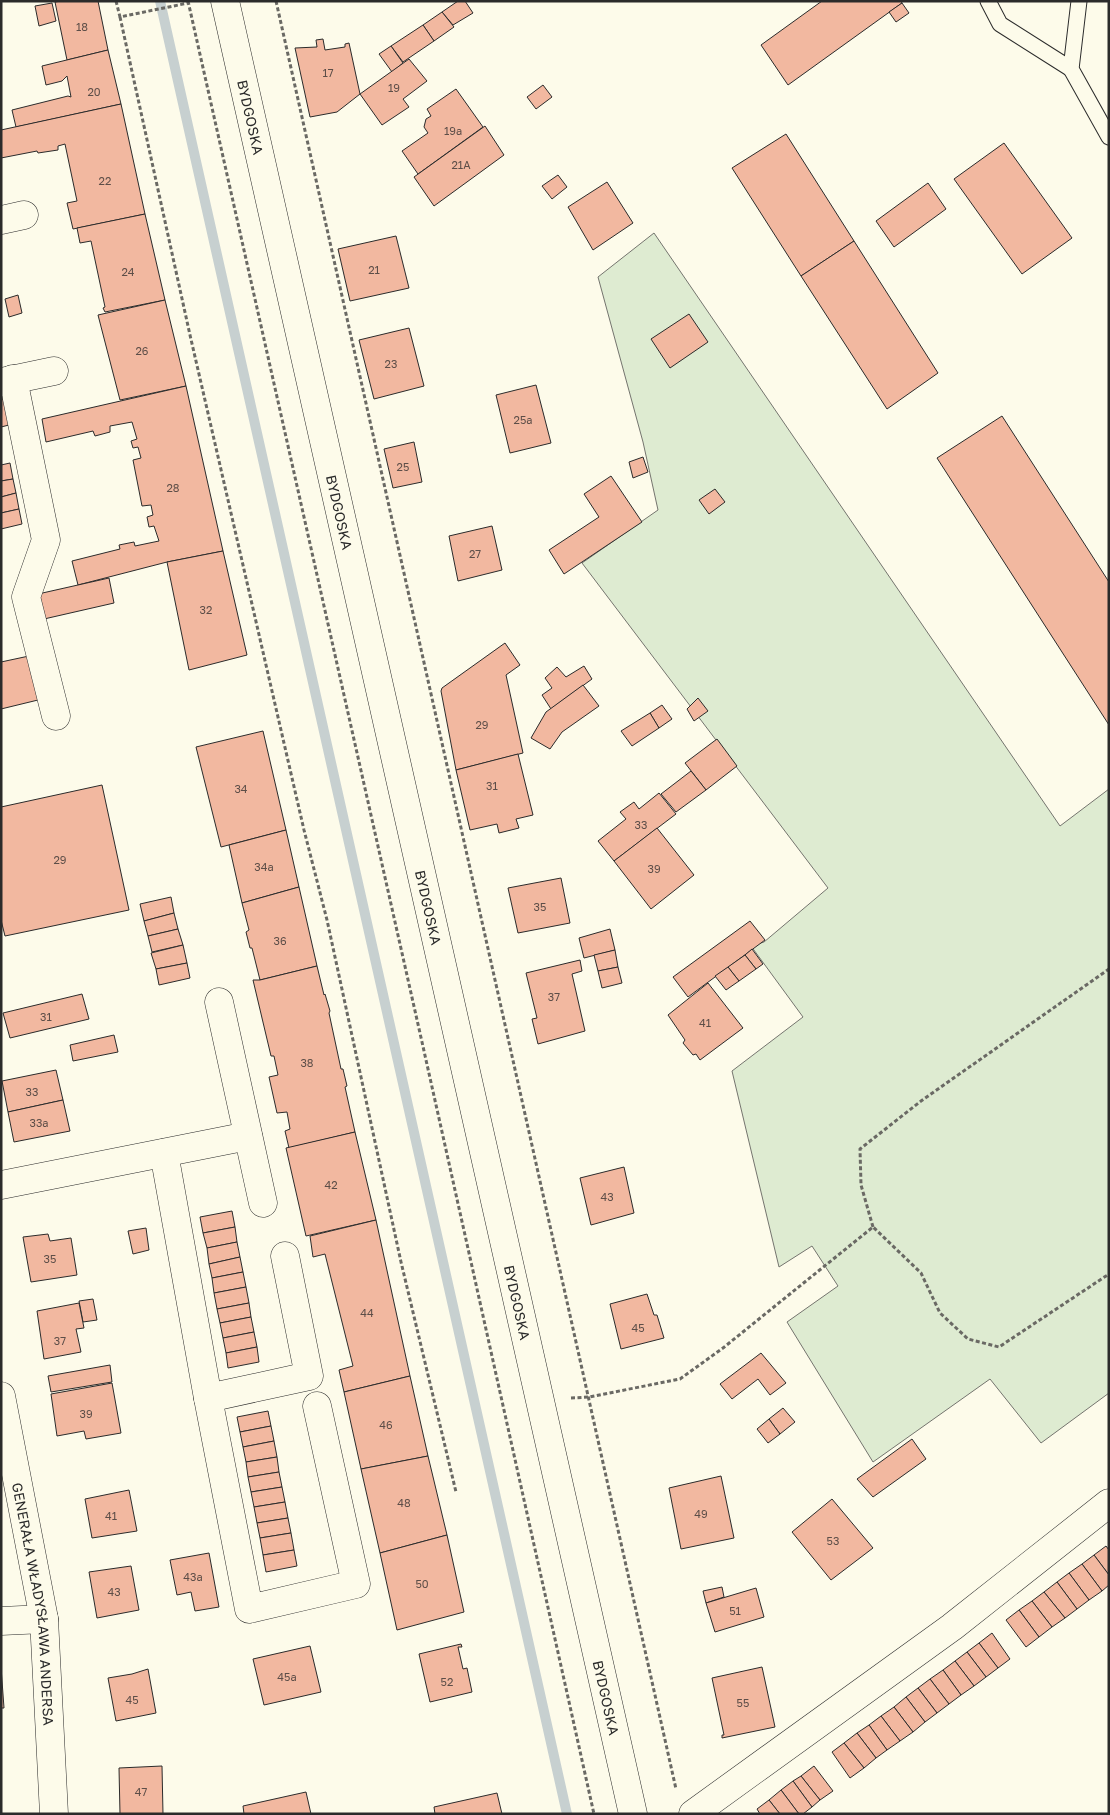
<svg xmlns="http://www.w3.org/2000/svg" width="1110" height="1815" font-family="'Golos Text',sans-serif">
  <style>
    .green { fill: #deebd1; stroke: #74746e }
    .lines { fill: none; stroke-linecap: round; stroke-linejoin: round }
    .stream { stroke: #c7d0d0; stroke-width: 10 }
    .building { fill: #f2b8a0; stroke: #2b2b2b }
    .lane-casing { stroke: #2b2b2b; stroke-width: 17 }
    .street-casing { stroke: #2b2b2b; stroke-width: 29 }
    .primary-casing { stroke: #2b2b2b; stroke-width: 29 }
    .path { stroke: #6a6964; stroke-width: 3; stroke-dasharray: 4 2.5; stroke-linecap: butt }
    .lane { stroke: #fdfbea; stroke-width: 15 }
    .street { stroke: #fdfbea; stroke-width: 28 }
    .primary { stroke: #fdfbea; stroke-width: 28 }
    .labels { text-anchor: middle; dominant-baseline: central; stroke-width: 4; stroke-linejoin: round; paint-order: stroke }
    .number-label { font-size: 11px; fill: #5d4e48 }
    .street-label { font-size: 14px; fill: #2b2b2b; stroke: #fdfbea }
  </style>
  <rect width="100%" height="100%" fill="#fdfbea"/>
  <!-- green -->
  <polygon class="green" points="654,233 1060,826 1109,789 1109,1393 1041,1443 990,1379 873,1462 787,1322 838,1286 812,1246 779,1267 732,1071 803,1017 751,946 764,942 828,888 582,563 658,510 643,442 598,277"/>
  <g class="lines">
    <!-- stream -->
    <polyline class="stream" points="160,1 567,1814"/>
  </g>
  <!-- building -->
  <g class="building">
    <polygon points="61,1 98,1 108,50 67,60 55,2"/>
    <polygon points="458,1 465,1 473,13 453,25 442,12"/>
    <polygon points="822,1 901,1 902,3 788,85 761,45"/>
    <polygon points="52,3 56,21 39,26 35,6"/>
    <polygon points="902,3 909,13 896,22 889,12"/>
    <polygon points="442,12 454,27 434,41 423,25"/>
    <polygon points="423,25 434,41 403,62 391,46"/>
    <polygon points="323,39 325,50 345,47 345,44 349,43 360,94 337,112 310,117 295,48 317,47 316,40"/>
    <polygon points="391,46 403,63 392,72 379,54"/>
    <polygon points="108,50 121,104 16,127 12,110 68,96 71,97 67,76 62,81 46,85 42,66"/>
    <polygon points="409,59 427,81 403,99 409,107 382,125 360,94"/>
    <polygon points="543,85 552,97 536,109 527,97"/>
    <polygon points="456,89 483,127 418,174 402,151 428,133 424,127 426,119 431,116 427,109"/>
    <polygon points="121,104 145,214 73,229 67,203 77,201 65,144 58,146 58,150 38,153 37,151 1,158 1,130"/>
    <polygon points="485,126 504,155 434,206 414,177"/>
    <polygon points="786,134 854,241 801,276 732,168"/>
    <polygon points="1004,143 1072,238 1022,274 954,179"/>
    <polygon points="558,175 567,187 552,199 542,186"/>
    <polygon points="607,182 633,223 593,250 568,207"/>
    <polygon points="928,183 946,209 894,247 876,221"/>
    <polygon points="145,214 165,300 105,312 103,308 105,307 91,241 80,243 77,228"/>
    <polygon points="396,236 409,288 350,301 338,249"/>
    <polygon points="854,241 938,373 887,409 801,276"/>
    <polygon points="18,295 22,313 9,317 5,299"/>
    <polygon points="165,300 186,386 120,400 98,315"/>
    <polygon points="689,314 708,342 670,368 651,339"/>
    <polygon points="409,328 424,386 374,399 359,340"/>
    <polygon points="536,385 551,443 510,453 496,395"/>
    <polygon points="186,386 223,551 167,562 78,585 72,561 120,549 119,545 134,542 135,546 159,541 154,526 149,527 147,517 153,515 151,505 142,506 133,460 141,458 138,447 133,448 131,441 137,439 132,422 110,426 110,432 95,436 93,431 46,442 42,419"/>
    <polygon points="1,399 4,399 9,425 1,427"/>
    <polygon points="1002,416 1109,582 1109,725 937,458"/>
    <polygon points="414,442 422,482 393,488 384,449"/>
    <polygon points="643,457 648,472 633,478 629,462"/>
    <polygon points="10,463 13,479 1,481 1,465"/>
    <polygon points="611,476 642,522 564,574 549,550 599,517 584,494"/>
    <polygon points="13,479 16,493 1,497 1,481"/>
    <polygon points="715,489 725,502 709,514 699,500"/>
    <polygon points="16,493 19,509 1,513 1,497"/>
    <polygon points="19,509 22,524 1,529 1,513"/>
    <polygon points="492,526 502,570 458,581 449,536"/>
    <polygon points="223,551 247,655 189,670 167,562"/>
    <polygon points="109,578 114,603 44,619 38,594"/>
    <polygon points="505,643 520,665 506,675 523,753 456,770 441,691 442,688"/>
    <polygon points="29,656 38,700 1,709 1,662"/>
    <polygon points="584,666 592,679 551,709 542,695 552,688 545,678 557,667 566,677"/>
    <polygon points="583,685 599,706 562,732 550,749 531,738 546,712"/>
    <polygon points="698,698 708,711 694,721 687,709"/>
    <polygon points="662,705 672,719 659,728 650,713"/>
    <polygon points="650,713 659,728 632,746 621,731"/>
    <polygon points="263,731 286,830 221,847 196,747"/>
    <polygon points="717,739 737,766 706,790 685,763"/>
    <polygon points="518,754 533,815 516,819 519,828 499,833 497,824 470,830 456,770"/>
    <polygon points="691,771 706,790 676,812 661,794"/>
    <polygon points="102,785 129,910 5,936 1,920 1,807"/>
    <polygon points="659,793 676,814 614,861 598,841 626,819 620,812 634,802 639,809"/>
    <polygon points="657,828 694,875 651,909 614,861"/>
    <polygon points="286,830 299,887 242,903 229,845"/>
    <polygon points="561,878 570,923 518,933 508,888"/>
    <polygon points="299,887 317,966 260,980 252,948 250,948 246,932 249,930 242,903"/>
    <polygon points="171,897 174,913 144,921 140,904"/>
    <polygon points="174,913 178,929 148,936 144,921"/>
    <polygon points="750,921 765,940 688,997 673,977"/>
    <polygon points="178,929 183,945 152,952 148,936"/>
    <polygon points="610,929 615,950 584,958 579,938"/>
    <polygon points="183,945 187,963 156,969 151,953"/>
    <polygon points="752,949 763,964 756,969 745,955"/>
    <polygon points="615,950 618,967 598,971 594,955"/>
    <polygon points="745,955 756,969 739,981 728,967"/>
    <polygon points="580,960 582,971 572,974 585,1031 538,1044 532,1019 537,1018 526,973"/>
    <polygon points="187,963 190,978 159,985 156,969"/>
    <polygon points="317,966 324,995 325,994 330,1011 329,1013 341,1069 343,1069 347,1086 345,1087 355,1132 289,1148 285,1131 290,1129 287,1112 277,1113 269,1077 278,1075 274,1056 271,1056 253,980 260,980"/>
    <polygon points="618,967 622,983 602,988 598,971"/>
    <polygon points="728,967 739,981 726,990 715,976"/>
    <polygon points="708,983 743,1028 700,1060 696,1054 693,1055 683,1043 685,1040 668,1015"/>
    <polygon points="82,994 89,1019 10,1038 3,1013"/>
    <polygon points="114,1035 118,1052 73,1061 70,1045"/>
    <polygon points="56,1070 63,1100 8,1112 2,1081"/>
    <polygon points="63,1100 70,1131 14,1142 8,1112"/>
    <polygon points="355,1132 376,1220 306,1236 286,1148"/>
    <polygon points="624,1167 634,1213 591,1225 580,1178"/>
    <polygon points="232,1211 235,1227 203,1233 200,1217"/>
    <polygon points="376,1220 410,1376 344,1392 339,1370 353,1366 325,1254 313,1257 310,1236"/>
    <polygon points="235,1227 237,1242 207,1248 203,1233"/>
    <polygon points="146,1228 149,1250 133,1254 128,1231"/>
    <polygon points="48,1234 50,1241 71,1238 77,1275 31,1282 23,1237"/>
    <polygon points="237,1242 240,1257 209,1264 207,1248"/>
    <polygon points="240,1257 243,1272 212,1278 209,1264"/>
    <polygon points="243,1272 246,1287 214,1293 212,1278"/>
    <polygon points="246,1287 249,1303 217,1309 214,1293"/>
    <polygon points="647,1294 654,1315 657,1315 664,1338 621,1349 610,1304"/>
    <polygon points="93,1299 97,1320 83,1322 79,1301"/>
    <polygon points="79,1303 84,1328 76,1329 81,1352 44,1359 37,1311"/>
    <polygon points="249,1303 251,1317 220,1323 217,1309"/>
    <polygon points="251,1317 254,1332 223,1338 220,1323"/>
    <polygon points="254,1332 257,1347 226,1353 223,1338"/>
    <polygon points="257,1347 259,1362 228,1368 226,1353"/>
    <polygon points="761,1353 786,1383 770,1395 758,1379 732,1399 720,1384"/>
    <polygon points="110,1365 112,1382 51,1392 48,1376"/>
    <polygon points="410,1376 428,1456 361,1469 344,1392"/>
    <polygon points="112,1383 121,1433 86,1439 84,1431 57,1436 51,1394"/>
    <polygon points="783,1408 795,1422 780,1434 769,1419"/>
    <polygon points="268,1411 271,1426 240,1432 237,1417"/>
    <polygon points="769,1419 780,1434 768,1443 757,1429"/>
    <polygon points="271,1426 274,1441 243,1447 240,1432"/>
    <polygon points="912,1439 926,1459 873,1497 857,1479"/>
    <polygon points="274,1441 277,1457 246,1462 243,1447"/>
    <polygon points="428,1456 447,1535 380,1553 361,1469"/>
    <polygon points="277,1457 279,1472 248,1477 246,1462"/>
    <polygon points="279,1472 282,1487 251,1492 248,1477"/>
    <polygon points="721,1476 734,1538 681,1549 669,1488"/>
    <polygon points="282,1487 285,1502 254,1507 251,1492"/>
    <polygon points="129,1490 137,1531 92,1538 85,1499"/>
    <polygon points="832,1499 873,1548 831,1580 792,1532"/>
    <polygon points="285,1502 288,1518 257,1523 254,1507"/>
    <polygon points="288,1518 291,1533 260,1538 257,1523"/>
    <polygon points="291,1533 294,1550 263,1555 260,1538"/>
    <polygon points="447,1535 464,1612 397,1630 380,1553"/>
    <polygon points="1106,1546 1109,1550 1109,1575 1094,1555"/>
    <polygon points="294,1550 297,1566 266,1572 263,1555"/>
    <polygon points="209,1553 219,1607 195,1611 191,1592 177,1595 170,1560"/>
    <polygon points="1094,1555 1109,1575 1109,1585 1102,1591 1082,1564"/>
    <polygon points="1082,1564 1102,1591 1089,1600 1069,1573"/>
    <polygon points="131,1566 139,1610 97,1618 89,1572"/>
    <polygon points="1069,1573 1089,1600 1077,1609 1057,1582"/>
    <polygon points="1057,1582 1077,1609 1065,1618 1044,1592"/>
    <polygon points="722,1587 724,1597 706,1603 703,1591"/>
    <polygon points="756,1588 764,1617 715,1632 706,1603"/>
    <polygon points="1044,1592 1065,1618 1052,1627 1032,1601"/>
    <polygon points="1032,1601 1052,1627 1039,1637 1019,1610"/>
    <polygon points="1019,1610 1039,1637 1026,1647 1006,1620"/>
    <polygon points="992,1633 1010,1659 998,1668 979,1643"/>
    <polygon points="979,1643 998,1668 986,1677 967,1652"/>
    <polygon points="461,1644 462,1647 458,1647 463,1669 467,1668 472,1692 430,1702 419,1654"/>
    <polygon points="310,1646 321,1692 264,1705 253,1659"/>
    <polygon points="967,1652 986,1677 974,1686 955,1661"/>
    <polygon points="955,1661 974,1686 961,1695 943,1670"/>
    <polygon points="1,1667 4,1708 1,1708"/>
    <polygon points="762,1667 775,1727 722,1738 722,1735 724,1735 712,1678"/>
    <polygon points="148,1669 156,1713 116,1721 108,1678 132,1674"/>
    <polygon points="943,1670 961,1695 949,1704 930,1679"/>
    <polygon points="930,1679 949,1704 937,1713 918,1688"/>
    <polygon points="918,1688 937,1713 925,1722 906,1697"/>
    <polygon points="906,1697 925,1722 913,1732 894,1707"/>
    <polygon points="894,1707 913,1732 900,1741 881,1716"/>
    <polygon points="881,1716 900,1741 887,1750 869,1725"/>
    <polygon points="869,1725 887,1750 876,1758 857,1733"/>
    <polygon points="857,1733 876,1758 864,1768 844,1743"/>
    <polygon points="844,1743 864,1768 850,1778 832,1752"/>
    <polygon points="162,1766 163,1814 120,1814 119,1768"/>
    <polygon points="814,1766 833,1791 820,1800 801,1776"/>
    <polygon points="801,1776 820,1800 812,1807 793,1781"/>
    <polygon points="793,1781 812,1807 803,1814 799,1814 781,1790"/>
    <polygon points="781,1790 799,1814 780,1814 769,1800"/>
    <polygon points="306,1792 311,1814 244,1814 243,1806"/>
    <polygon points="497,1793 502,1814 435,1814 434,1807"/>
    <polygon points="769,1800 780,1814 760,1814 757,1809"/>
  </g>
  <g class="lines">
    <!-- lane casing -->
    <g class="lane-casing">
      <g id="lane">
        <polyline points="988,1 1000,24 1071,69"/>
        <polyline points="1079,1 1071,69 1109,137"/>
      </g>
    </g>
    <!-- street casing -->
    <g class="street-casing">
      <g id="street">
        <polyline points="1,220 24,215"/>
        <polyline points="13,379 46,540 26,597 56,716"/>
        <polyline points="1,382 54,371"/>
        <polyline points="219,1002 263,1203"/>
        <polyline points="164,1153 208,1398 249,1609 356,1584 317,1406"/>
        <polyline points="1,1185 248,1136"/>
        <path id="s1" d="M 1,1396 L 44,1619 L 54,1814"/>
        <polyline points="208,1398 309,1376 285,1256"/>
        <polyline points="1,1621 44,1619"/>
        <polyline points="693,1814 952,1627 1109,1503"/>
      </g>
    </g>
    <!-- primary casing -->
    <g class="primary-casing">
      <g id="primary">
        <path id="s2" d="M 225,1 L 633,1814"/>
      </g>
    </g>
    <!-- path -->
    <g class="path">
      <polyline points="116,1 120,17 188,3"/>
      <polyline points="188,1 422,1042 594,1814"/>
      <polyline points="276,1 676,1789"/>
      <polyline points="120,17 190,335 304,830 327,920 401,1262 456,1492"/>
      <polyline points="873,1227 861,1185 860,1149 921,1101 1109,969"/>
      <polyline points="571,1398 589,1397 680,1379 723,1348 873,1227 921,1273 940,1313 968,1339 999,1347 1109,1274"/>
    </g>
    <!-- lane -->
    <use href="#lane" class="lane"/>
    <!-- street -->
    <use href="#street" class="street"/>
    <!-- primary -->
    <use href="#primary" class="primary"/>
  </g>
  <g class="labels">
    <!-- number labels -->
    <g class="number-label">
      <text x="82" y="26">18</text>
      <text x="328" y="72">17</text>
      <text x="394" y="87">19</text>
      <text x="94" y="91">20</text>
      <text x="453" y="130">19a</text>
      <text x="461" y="164">21A</text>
      <text x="105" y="180">22</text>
      <text x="374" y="269">21</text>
      <text x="128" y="271">24</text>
      <text x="142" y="350">26</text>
      <text x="391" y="363">23</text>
      <text x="523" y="419">25a</text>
      <text x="403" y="466">25</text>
      <text x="173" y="487">28</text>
      <text x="475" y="553">27</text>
      <text x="206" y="609">32</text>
      <text x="482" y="724">29</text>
      <text x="492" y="785">31</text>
      <text x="241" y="788">34</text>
      <text x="641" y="824">33</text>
      <text x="60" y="859">29</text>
      <text x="264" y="866">34a</text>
      <text x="654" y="868">39</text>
      <text x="540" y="906">35</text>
      <text x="280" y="940">36</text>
      <text x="554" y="996">37</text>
      <text x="46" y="1016">31</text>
      <text x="705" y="1022">41</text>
      <text x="307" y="1062">38</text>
      <text x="32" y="1091">33</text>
      <text x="39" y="1122">33a</text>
      <text x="331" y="1184">42</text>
      <text x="607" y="1196">43</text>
      <text x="50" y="1258">35</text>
      <text x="367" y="1312">44</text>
      <text x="638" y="1327">45</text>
      <text x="60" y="1340">37</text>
      <text x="86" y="1413">39</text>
      <text x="386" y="1424">46</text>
      <text x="404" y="1502">48</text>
      <text x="701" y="1513">49</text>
      <text x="111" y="1515">41</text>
      <text x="833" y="1540">53</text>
      <text x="193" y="1576">43a</text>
      <text x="422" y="1583">50</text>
      <text x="114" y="1591">43</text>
      <text x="735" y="1610">51</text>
      <text x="287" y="1676">45a</text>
      <text x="447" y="1681">52</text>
      <text x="132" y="1699">45</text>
      <text x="743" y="1702">55</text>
      <text x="141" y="1791">47</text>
    </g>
    <!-- street labels -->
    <g class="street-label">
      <text stroke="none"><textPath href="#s2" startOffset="119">BYDGOSKA</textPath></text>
      <text stroke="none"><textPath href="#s2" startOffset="524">BYDGOSKA</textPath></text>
      <text stroke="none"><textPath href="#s2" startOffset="929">BYDGOSKA</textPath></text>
      <text stroke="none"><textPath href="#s2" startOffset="1334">BYDGOSKA</textPath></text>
      <text stroke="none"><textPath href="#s1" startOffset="211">GENERAŁA WŁADYSŁAWA ANDERSA</textPath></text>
      <text stroke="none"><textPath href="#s2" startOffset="1739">BYDGOSKA</textPath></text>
    </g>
  </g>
  <!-- border -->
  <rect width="1110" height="1815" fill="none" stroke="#2b2b2b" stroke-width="5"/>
</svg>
